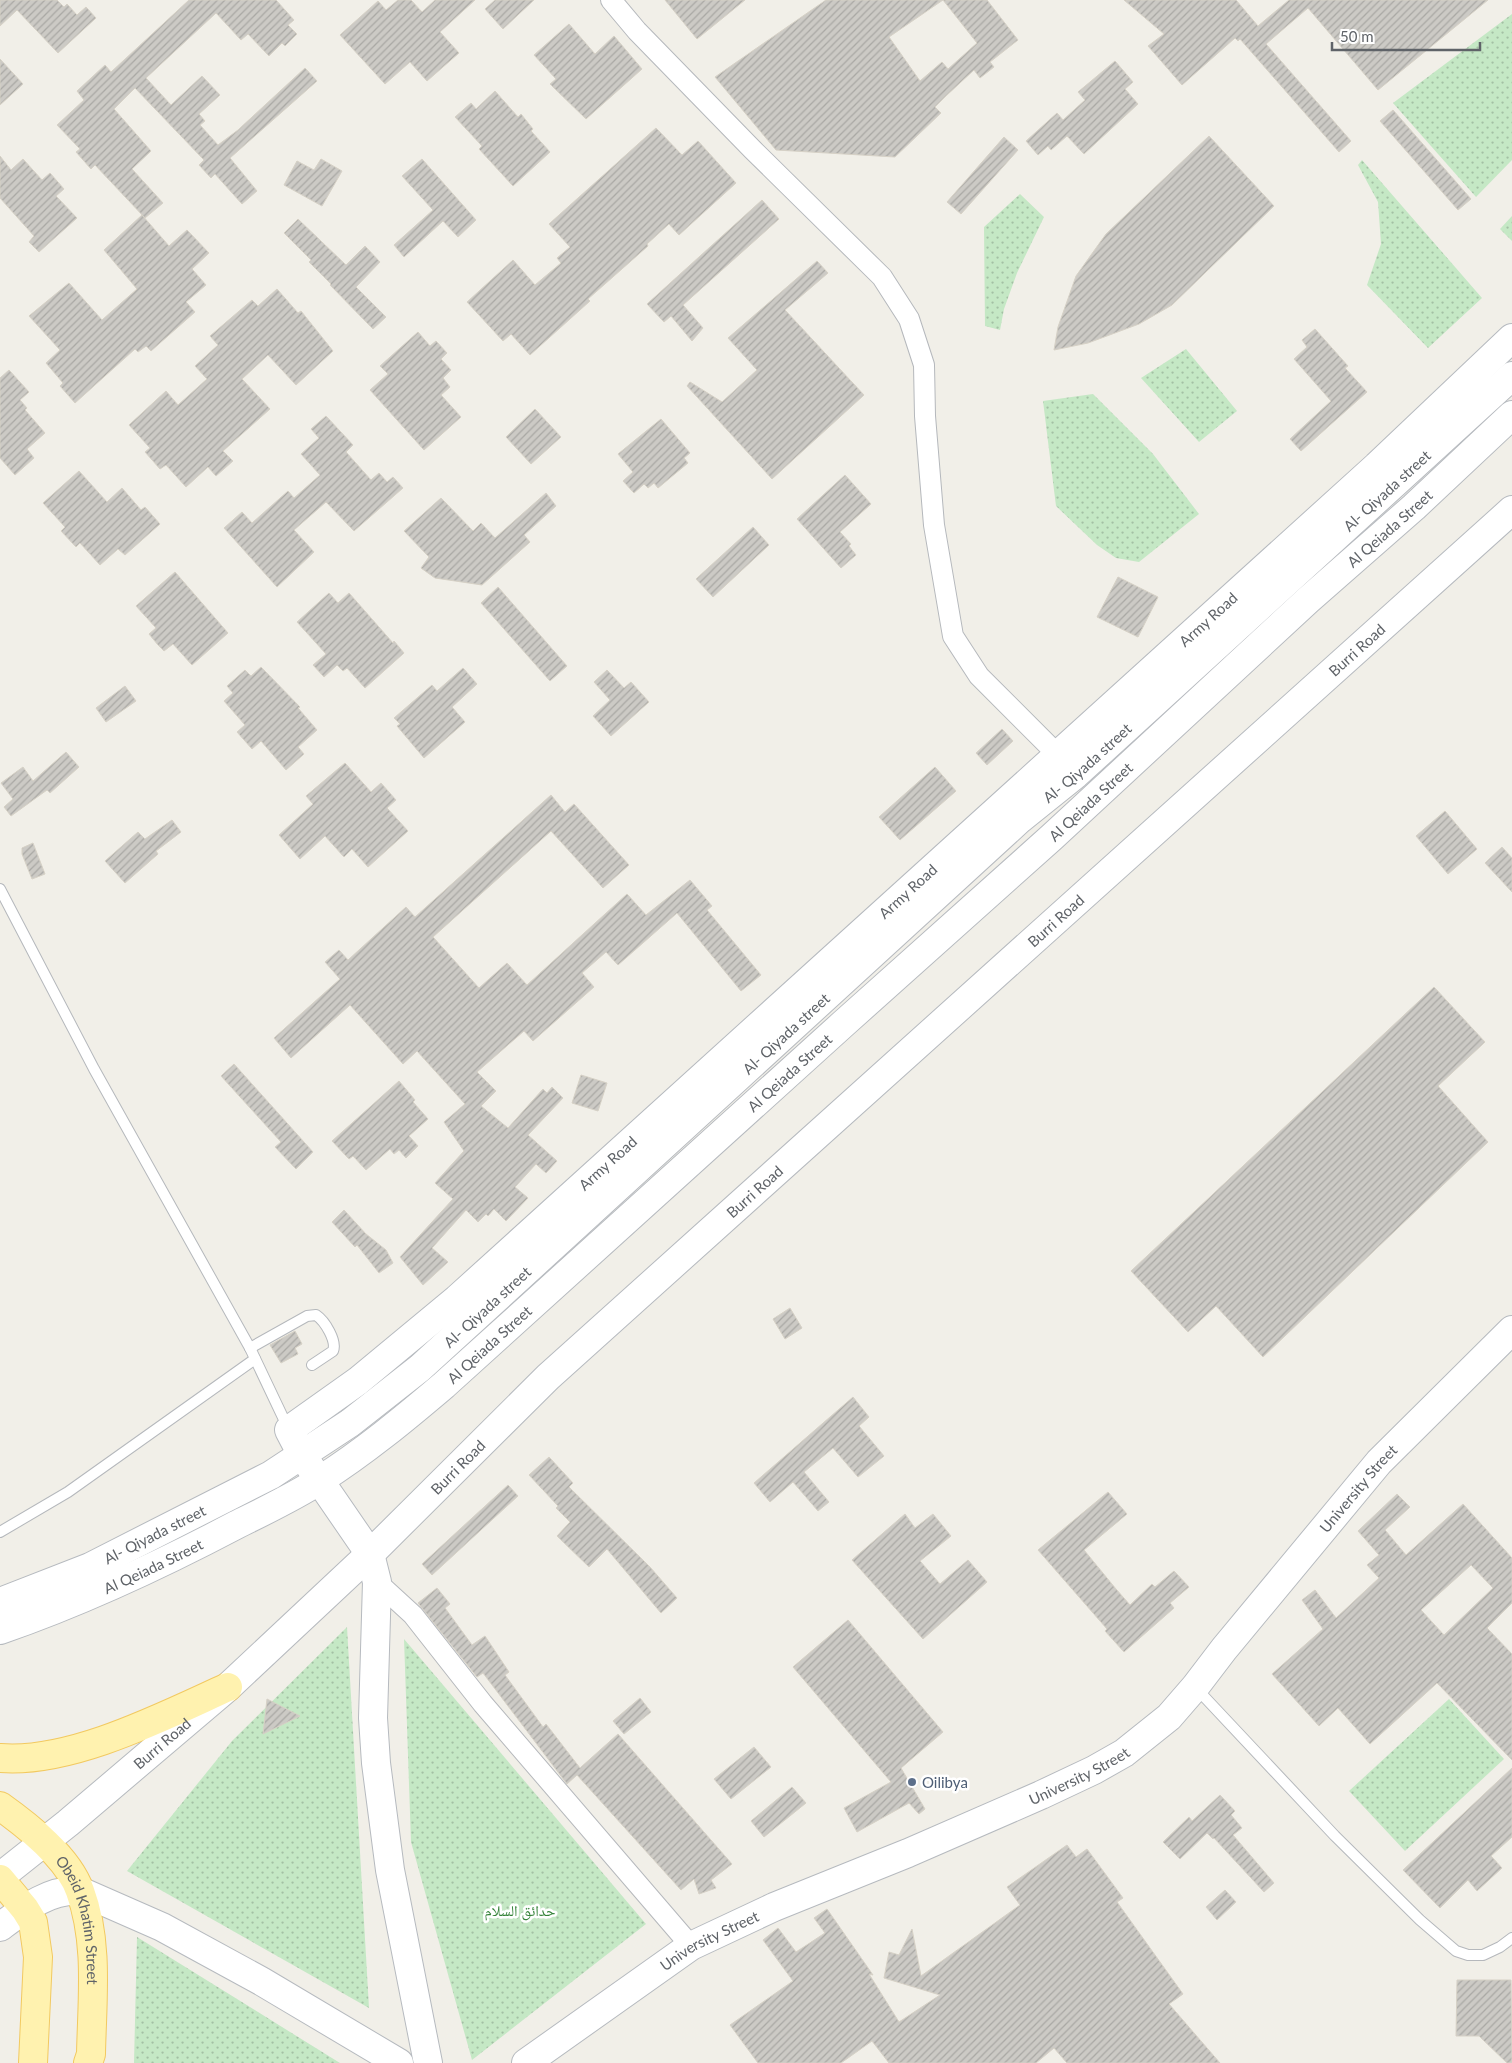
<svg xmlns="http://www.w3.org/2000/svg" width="1512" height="2063" font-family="Lato,'Noto Naskh Arabic',sans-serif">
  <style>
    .grass { fill: url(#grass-dots) }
    .building { fill: url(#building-hatch); stroke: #d6d1c6; fill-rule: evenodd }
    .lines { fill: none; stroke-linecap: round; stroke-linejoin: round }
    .lane-casing { stroke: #b5b8bc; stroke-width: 12 }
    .street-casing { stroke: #b5b8bc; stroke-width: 22 }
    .secondary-casing { stroke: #b6babf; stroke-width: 30 }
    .primary-casing { stroke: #f2c960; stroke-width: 30 }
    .lane { stroke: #fff; stroke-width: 10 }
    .street { stroke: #fff; stroke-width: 20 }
    .secondary { stroke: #fff; stroke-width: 28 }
    .primary { stroke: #fff2af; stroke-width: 28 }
    .service-dot { fill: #5c6f8a; stroke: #fff; stroke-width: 2 }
    .labels { text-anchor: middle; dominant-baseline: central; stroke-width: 5; stroke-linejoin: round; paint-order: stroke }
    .street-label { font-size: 15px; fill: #5f6368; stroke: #fff }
    .service-label { font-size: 15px; fill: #4e5e75; stroke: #fff; text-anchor: start }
    .park-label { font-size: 15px; fill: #348238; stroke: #fff }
  </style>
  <defs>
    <pattern id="grass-dots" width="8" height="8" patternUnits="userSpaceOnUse" patternTransform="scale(1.25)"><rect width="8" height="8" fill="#c5e8c5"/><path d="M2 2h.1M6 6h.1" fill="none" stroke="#a3c0a4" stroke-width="1.8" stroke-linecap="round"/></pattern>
    <pattern id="building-hatch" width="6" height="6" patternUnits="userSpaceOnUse" patternTransform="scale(1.25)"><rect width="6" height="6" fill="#cccac5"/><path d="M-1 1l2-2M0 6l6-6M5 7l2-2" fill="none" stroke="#a9a8a4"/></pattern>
  </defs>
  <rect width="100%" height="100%" fill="#f1efe8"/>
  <!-- grass -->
  <g class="grass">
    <polygon points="1512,14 1512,160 1476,197 1393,103"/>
    <polygon points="1362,160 1482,298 1428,348 1367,285 1381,244 1378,202 1358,165"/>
    <polygon points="1020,194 1044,217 1017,273 1004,309 1000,330 985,326 984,227"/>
    <polygon points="1512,216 1512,241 1500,229"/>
    <polygon points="1186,349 1237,411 1199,442 1141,378"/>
    <polygon points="1093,394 1153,454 1199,514 1139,562 1116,558 1097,545 1056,506 1043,401"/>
    <polygon points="347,1627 369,2008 127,1871 232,1741"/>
    <polygon points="404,1639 646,1924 472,2060 411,1842"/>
    <polygon points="1449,1699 1504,1759 1405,1851 1349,1791"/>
    <polygon points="137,1937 340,2063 134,2063"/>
  </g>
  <!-- building -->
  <g class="building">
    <polygon points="0,0 57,0 64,7 67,4 77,15 86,7 96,18 58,53 17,10 0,26"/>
    <polygon points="189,0 276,0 294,20 288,25 297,34 285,46 282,43 269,56 248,34 241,40 216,13 146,78 171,105 202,76 220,95 199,114 205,121 200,125 218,145 238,130 305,68 317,81 230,158 257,191 242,204 215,174 211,178 199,165 204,160 135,88 114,109 151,151 132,169 163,203 145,218 95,165 91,169 76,152 80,149 57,125 84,100 77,91 105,65 111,72"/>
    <polygon points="398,0 411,0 422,12 435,0 475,0 440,32 459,53 427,81 410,62 385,84 340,35 378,1 386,10"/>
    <polygon points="495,0 534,0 503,29 485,9"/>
    <polygon points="665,0 745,0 697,39"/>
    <path d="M 826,0 L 987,0 L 1018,40 L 990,62 L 994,67 L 980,78 L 974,70 L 947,95 L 935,107 L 941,113 L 895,157 L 776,150 L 715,77 ZM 943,0 L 977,43 L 948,69 L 942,62 L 920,81 L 889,37 Z"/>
    <polygon points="1124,0 1236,0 1258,26 1289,0 1488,0 1378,90 1308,8 1266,44 1351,141 1339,152 1240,39 1238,41 1235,38 1182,85 1148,46 1164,34"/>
    <polygon points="569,24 595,54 614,36 642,69 586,119 550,84 556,79 534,55"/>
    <polygon points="0,59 23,84 0,105"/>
    <polygon points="1115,61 1133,82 1125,89 1138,104 1084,154 1067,136 1051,150 1048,146 1038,155 1026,141 1057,113 1063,120 1085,100 1078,92"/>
    <polygon points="495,91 518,117 521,114 533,129 531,131 550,152 513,186 479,149 482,146 455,117 471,103 476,109"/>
    <polygon points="1393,110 1471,199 1458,210 1380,121"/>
    <polygon points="656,128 682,155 698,141 736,183 679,235 669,224 647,244 648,246 588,299 590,301 530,355 511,334 503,341 467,302 513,260 535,285 561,263 557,258 570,247 549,224"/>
    <polygon points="1209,136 1274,206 1172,305 1139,324 1088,343 1054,350 1058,327 1076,276 1106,234"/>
    <polygon points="1004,137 1018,150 961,214 947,202"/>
    <polygon points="0,156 11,170 23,159 42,180 50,173 64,189 56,196 77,218 39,252 29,242 34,236 0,198"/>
    <polygon points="321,159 342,171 322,206 284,185 297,161 314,170"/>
    <polygon points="422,159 476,220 458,237 443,221 404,257 394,245 433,210 402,176"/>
    <polygon points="762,200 779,219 683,305 703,328 692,341 671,316 664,322 647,304"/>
    <polygon points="142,215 169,246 187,230 209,253 192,269 206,285 186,302 195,312 151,351 146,346 138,352 135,349 75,403 60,386 63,383 46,363 60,350 29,316 69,283 102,320 137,289 104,250"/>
    <polygon points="298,219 346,265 365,246 380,262 356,287 386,317 373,329 330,285 331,284 309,262 311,260 284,233"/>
    <polygon points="817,261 828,273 785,310 864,395 772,479 687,386 690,382 722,402 757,370 728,338"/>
    <polygon points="277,289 298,313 301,311 333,351 296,385 268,355 242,379 270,409 223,451 233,461 216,476 208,467 186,487 166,465 160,469 145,452 150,448 129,425 166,391 178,405 207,379 195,366 218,345 210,336 252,300 258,306"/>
    <polygon points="1315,329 1348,366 1345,368 1367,392 1301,451 1290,439 1331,401 1294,359 1307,347 1302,340"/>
    <polygon points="418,332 430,346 436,341 447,353 441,359 451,370 443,378 450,387 441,395 461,417 424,450 370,390 388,374 380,366"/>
    <polygon points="9,370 29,392 20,400 27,408 25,410 45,433 27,449 34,458 15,475 0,458 0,378"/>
    <polygon points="535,409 561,437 531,464 506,437"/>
    <polygon points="326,416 353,445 346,452 371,480 379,473 387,482 393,477 403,488 354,531 326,502 294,530 314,552 277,587 224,528 242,512 252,523 288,491 294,498 320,475 301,454 319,438 311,429"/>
    <polygon points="661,419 690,453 684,458 688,463 658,488 654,483 648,488 644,484 634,493 623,481 633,472 618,454"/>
    <polygon points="79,471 107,502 122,488 141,510 145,507 160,524 125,555 118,549 100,565 80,543 76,547 61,531 65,527 43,503"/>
    <polygon points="845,475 871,504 840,532 851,544 849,546 856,555 841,568 797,519"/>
    <polygon points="546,493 556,506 524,535 530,542 482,585 435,578 421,568 429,557 404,531 441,498 473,531 481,523 495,538"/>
    <polygon points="753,527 769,545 713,597 696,579"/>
    <polygon points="175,572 228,633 192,665 173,644 164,651 158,645 149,634 156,628 136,606"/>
    <polygon points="1118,577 1158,597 1138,637 1097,617"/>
    <polygon points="498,587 567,666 550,681 481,603"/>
    <polygon points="329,593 338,603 349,593 393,643 394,641 404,653 365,688 347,668 343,671 337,665 324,677 313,665 326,654 297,622"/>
    <polygon points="261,667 300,707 298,708 317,730 298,747 304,754 286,770 261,741 252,749 237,732 245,725 224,701 233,693 227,686 245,670 251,676"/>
    <polygon points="463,668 477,684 452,707 465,722 424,758 397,726 400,724 394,718 432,685 437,691"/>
    <polygon points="607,670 624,688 631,682 649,702 611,736 593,716 610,700 594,682"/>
    <polygon points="125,686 136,701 106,722 96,708"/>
    <polygon points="1002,729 1013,741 987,765 976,753"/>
    <polygon points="66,752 79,767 50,793 47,790 11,816 4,807 13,799 1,783 23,767 33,781"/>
    <polygon points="345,763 371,792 381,783 396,800 387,808 408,831 368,867 352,849 344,857 325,836 300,859 279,835 313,804 306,796"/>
    <polygon points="935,767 956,791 900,840 879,817"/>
    <polygon points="551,795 565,812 574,804 629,865 603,888 551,831 433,937 479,988 507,963 527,985 627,894 646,915 690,880 712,906 707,910 761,975 741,991 677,913 618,965 606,952 582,973 594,987 533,1041 524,1031 477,1072 496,1091 481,1106 508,1128 543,1089 547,1093 552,1087 563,1098 528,1135 557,1161 546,1173 536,1164 515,1187 528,1198 506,1221 494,1209 488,1216 486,1214 478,1222 466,1210 432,1248 448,1262 423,1285 400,1257 453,1199 435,1183 464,1151 444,1122 465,1104 417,1051 403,1064 350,1005 291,1058 274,1038 340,979 325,962 339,950 348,960 406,907 415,917"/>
    <polygon points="1445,811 1477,849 1448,874 1416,836"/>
    <polygon points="172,820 181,832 156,851 158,854 125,883 105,861 138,832 145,839"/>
    <polygon points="33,843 45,874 32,879 22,854 22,848"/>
    <polygon points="1502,847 1512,858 1512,892 1485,863"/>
    <polygon points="1434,987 1485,1042 1438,1086 1488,1142 1263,1357 1216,1306 1188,1332 1131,1271"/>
    <polygon points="234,1064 313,1152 296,1169 275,1147 281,1142 221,1076"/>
    <polygon points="581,1075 607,1083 598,1111 572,1103"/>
    <polygon points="399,1081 415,1100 413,1102 428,1119 409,1136 418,1146 406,1158 399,1150 394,1154 390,1149 366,1170 353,1156 349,1159 332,1141"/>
    <polygon points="344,1210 366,1234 386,1250 393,1263 379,1273 357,1245 355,1247 332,1222"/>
    <polygon points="790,1308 802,1328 785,1339 773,1319"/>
    <polygon points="295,1331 302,1344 295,1348 298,1354 281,1363 270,1345"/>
    <polygon points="853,1397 869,1417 859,1426 884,1456 858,1477 833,1448 804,1472 829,1502 818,1511 793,1482 770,1502 754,1483"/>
    <polygon points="549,1457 573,1483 569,1487 650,1567 677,1598 661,1613 607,1549 589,1567 557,1536 570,1522 556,1508 558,1506 529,1475"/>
    <polygon points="508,1485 518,1496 432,1575 422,1564"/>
    <polygon points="1108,1492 1127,1514 1084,1550 1116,1589 1130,1605 1152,1584 1155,1587 1174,1571 1189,1587 1170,1603 1174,1608 1124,1652 1105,1631 1107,1629 1038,1550"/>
    <path d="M 1397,1494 L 1410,1507 L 1385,1530 L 1406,1555 L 1463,1504 L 1512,1558 L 1512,1603 L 1487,1628 L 1512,1654 L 1512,1760 L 1437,1683 L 1370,1744 L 1338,1708 L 1319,1726 L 1272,1674 L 1323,1629 L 1302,1600 L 1315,1590 L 1336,1618 L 1379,1578 L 1367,1565 L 1379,1555 L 1358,1531 ZM 1471,1565 L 1493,1588 L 1444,1635 L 1421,1610 Z"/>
    <polygon points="905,1514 915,1528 933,1514 951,1536 920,1561 940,1584 968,1560 987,1582 923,1639 852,1560"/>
    <polygon points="437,1588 450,1604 445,1608 472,1645 485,1636 509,1672 505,1675 543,1727 546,1724 580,1768 618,1734 732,1864 711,1880 716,1888 699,1894 694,1879 681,1890 577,1775 567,1784 483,1673 477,1677 418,1603"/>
    <polygon points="848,1620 943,1732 901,1768 925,1809 919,1814 909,1803 857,1832 844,1808 891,1782 793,1667"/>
    <polygon points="640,1698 651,1712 624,1734 613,1721"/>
    <polygon points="267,1699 300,1716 263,1734"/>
    <polygon points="754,1747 771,1767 731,1799 714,1779"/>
    <polygon points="1512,1768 1512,1837 1491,1856 1502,1868 1477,1891 1468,1880 1440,1908 1403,1870"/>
    <polygon points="792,1787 806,1803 764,1837 751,1821"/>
    <polygon points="1220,1795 1235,1811 1231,1815 1242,1828 1233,1835 1274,1883 1264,1892 1214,1838 1213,1839 1207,1833 1180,1859 1163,1842 1189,1817 1192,1821"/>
    <polygon points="1067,1845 1076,1857 1087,1849 1123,1898 1117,1902 1183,1994 1169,2004 1220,2063 1067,2063 1054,2048 1036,2063 889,2063 872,2041 841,2063 758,2063 730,2025 793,1981 763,1940 778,1928 796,1952 825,1933 814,1918 827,1909 873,1975 869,1974 899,2022 940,1995 884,1978 889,1952 899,1955 912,1929 921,1976 1020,1905 1007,1887"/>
    <polygon points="1225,1890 1236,1902 1217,1920 1206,1907"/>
    <polygon points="1457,1980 1511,1980 1512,2063 1507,2063 1479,2036 1456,2036"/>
  </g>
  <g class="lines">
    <!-- lane casing -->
    <g class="lane-casing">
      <g id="lane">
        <polyline points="0,889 94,1069 250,1348 288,1428"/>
        <path d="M 250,1348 L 307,1316 L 316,1315 C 325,1321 337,1341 333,1351 L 312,1365"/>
        <polyline points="0,1532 68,1492 255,1359"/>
        <polyline points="1196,1688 1335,1836 1420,1920 1456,1951 1468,1955 1483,1955 1500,1947 1512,1938"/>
      </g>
    </g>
    <!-- street casing -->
    <g class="street-casing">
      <g id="street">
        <polyline points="611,0 637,31 753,150 882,277 909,319 924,365 925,416 934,525 953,636 979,676 1066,763"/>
        <polyline points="377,1582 413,1615 483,1704 691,1946"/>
      </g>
    </g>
    <!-- secondary casing -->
    <g class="secondary-casing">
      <g id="secondary">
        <path id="s1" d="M 0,1602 L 90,1567 L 271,1475 L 350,1423 L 420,1368 L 1020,819 L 1076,774 L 1512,376"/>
        <path id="s2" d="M 0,1630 C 81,1602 160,1565 236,1525 C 264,1511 294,1497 320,1480 C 364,1452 404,1419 444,1385 L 843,1024 L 1052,837 L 1308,600 L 1414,507 L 1512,415"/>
        <path id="s3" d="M 0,1877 L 68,1823 L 228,1687 L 370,1554 L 548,1377 L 1512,510"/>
        <path d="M 0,1927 C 24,1909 49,1889 80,1891 L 162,1927 L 261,1981 L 399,2063"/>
        <path id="s4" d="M 428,2063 L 390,1870 L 376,1763 L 373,1718 L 377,1582 L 370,1554 L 302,1455 L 289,1430 L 358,1381 L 457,1299 L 1377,466 L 1512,338"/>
        <path id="s5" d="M 526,2063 L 691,1946 L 774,1907 L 908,1853 L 1041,1795 L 1094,1770 L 1124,1753 L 1169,1717 L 1195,1687 L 1224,1649 L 1379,1462 L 1512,1330"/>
      </g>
    </g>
    <!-- primary casing -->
    <g class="primary-casing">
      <g id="primary">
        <path d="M 0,1758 C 71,1764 164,1716 228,1687"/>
        <path id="s6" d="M 0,1806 C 28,1826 68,1857 80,1891 C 99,1942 92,2001 91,2054 L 88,2063"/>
        <polyline points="0,1879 25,1909 33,1922 38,1957 33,2063"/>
      </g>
    </g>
    <!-- lane -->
    <use href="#lane" class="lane"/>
    <!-- street -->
    <use href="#street" class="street"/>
    <!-- secondary -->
    <use href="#secondary" class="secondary"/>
    <!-- primary -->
    <use href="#primary" class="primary"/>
  </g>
  <!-- markers -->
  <circle class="service-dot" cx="912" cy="1782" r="5"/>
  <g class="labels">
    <!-- street labels -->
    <g class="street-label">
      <text stroke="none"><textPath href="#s1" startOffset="1789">Al- Qiyada street</textPath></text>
      <text stroke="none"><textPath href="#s2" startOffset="1786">Al Qeiada Street</textPath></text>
      <text stroke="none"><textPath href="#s4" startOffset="1889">Army Road</textPath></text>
      <text stroke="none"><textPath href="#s3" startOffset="1830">Burri Road</textPath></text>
      <text stroke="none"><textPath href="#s1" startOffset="1384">Al- Qiyada street</textPath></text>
      <text stroke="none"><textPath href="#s2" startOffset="1381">Al Qeiada Street</textPath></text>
      <text stroke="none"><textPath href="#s4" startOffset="1484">Army Road</textPath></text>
      <text stroke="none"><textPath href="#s3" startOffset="1425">Burri Road</textPath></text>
      <text stroke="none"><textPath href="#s1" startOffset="979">Al- Qiyada street</textPath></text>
      <text stroke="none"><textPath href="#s2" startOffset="976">Al Qeiada Street</textPath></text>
      <text stroke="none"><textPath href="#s4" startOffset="1079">Army Road</textPath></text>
      <text stroke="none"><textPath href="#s3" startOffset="1020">Burri Road</textPath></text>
      <text stroke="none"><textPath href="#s1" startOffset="574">Al- Qiyada street</textPath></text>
      <text stroke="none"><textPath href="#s2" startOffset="571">Al Qeiada Street</textPath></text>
      <text stroke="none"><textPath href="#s3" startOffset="615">Burri Road</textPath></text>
      <text stroke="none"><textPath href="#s5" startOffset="1031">University Street</textPath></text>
      <text stroke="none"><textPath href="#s1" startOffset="169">Al- Qiyada street</textPath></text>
      <text stroke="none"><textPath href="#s2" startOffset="166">Al Qeiada Street</textPath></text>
      <text stroke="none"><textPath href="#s3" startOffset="210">Burri Road</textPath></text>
      <text stroke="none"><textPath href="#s5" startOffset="626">University Street</textPath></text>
      <text stroke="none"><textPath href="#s6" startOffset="146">Obeid Khatim Street</textPath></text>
      <text stroke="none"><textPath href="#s5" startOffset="221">University Street</textPath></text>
    </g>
    <!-- service labels -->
    <g class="service-label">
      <text x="922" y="1782">Oilibya</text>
    </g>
    <!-- park labels -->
    <g class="park-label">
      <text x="520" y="1910">حدائق السلام</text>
    </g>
  </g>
  <!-- scale -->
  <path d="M1332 42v8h148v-8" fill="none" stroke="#5f6368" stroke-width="2.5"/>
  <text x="1340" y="42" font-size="15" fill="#5f6368" stroke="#ffffff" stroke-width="4" paint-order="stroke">50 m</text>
</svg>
